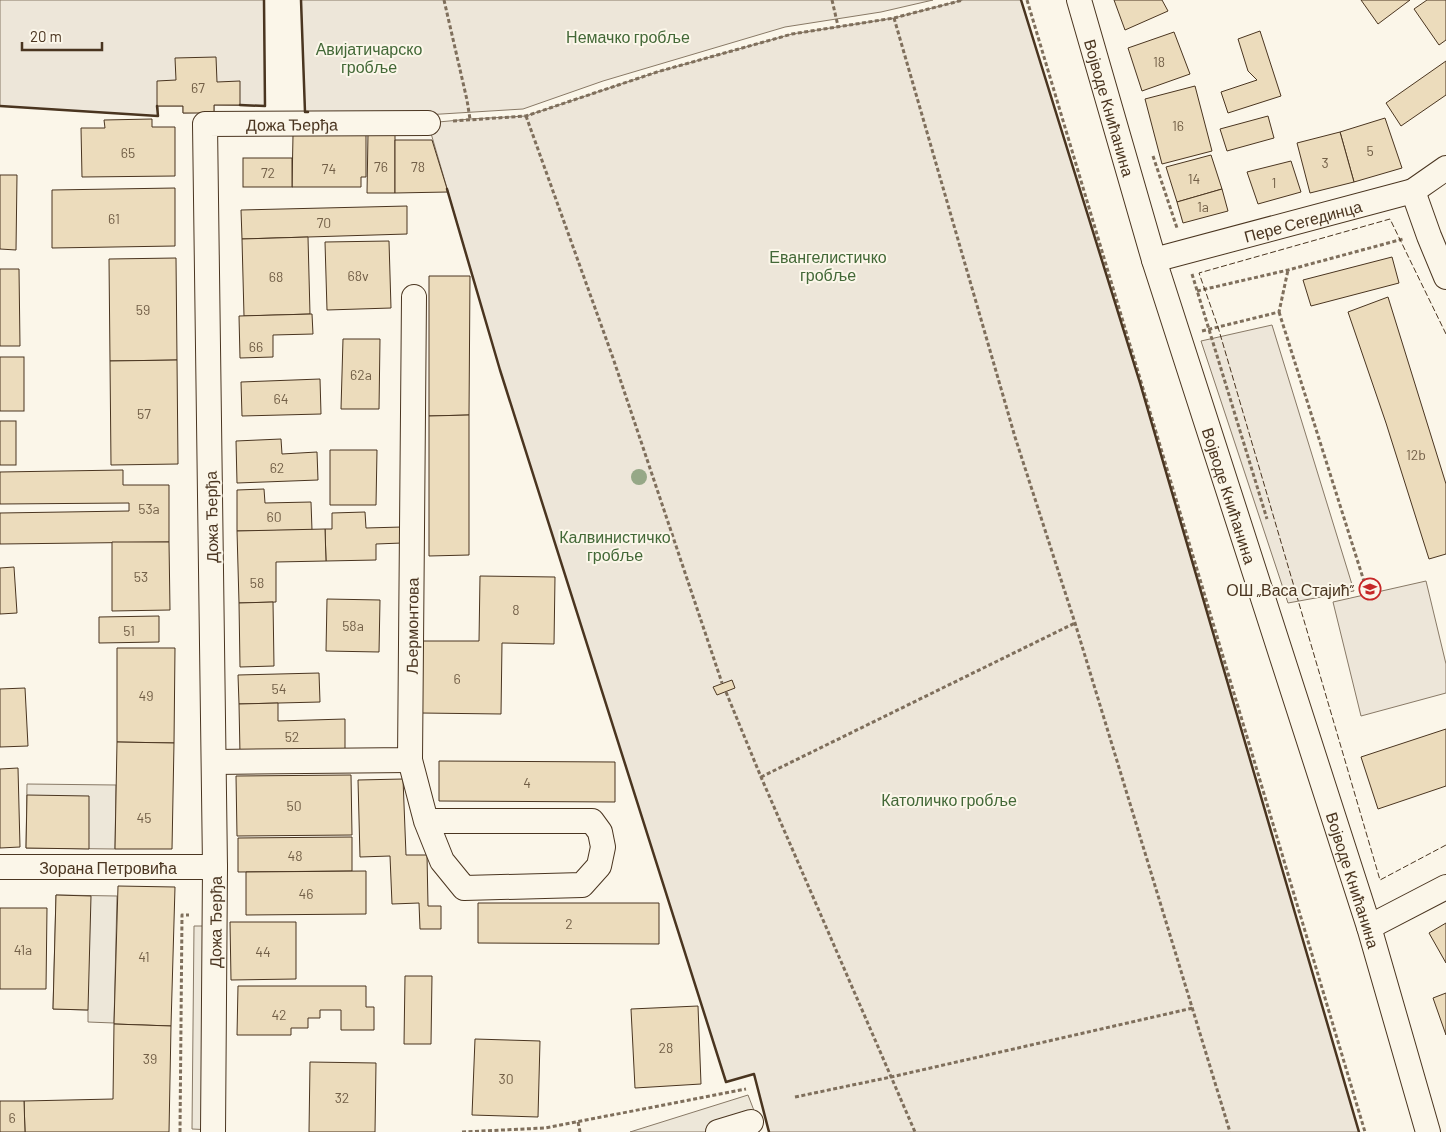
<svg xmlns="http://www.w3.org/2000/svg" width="1446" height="1132" font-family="Barlow,sans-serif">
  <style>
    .green { fill: #ede6d9; stroke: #887966 }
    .parking { fill: #ede7d9; stroke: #887966 }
    .building { fill: #ecdcbc; stroke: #4a3520 }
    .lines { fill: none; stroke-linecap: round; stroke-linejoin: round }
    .minor-casing { stroke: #4a3520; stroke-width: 26 }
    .path { stroke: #7f6f5c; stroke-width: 3; stroke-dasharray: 4 2.5; stroke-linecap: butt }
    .minor { stroke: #fbf6e9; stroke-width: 24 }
    .fence { stroke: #4a3520; stroke-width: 1; stroke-dasharray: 6 2.5; stroke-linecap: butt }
    .wall { stroke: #4a3520; stroke-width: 2.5 }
    .tree { fill: #96a887 }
    .labels { text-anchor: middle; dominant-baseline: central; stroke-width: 4; stroke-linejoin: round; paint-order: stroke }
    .number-label { font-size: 14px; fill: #725f47 }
    .park-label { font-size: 16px; fill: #436837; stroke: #fbf6e9 }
    .street-label { font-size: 16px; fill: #4a3520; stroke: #fbf6e9 }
    .poi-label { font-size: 16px; fill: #4a3520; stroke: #fbf6e9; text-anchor: end }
  </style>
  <rect width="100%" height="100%" fill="#fbf6e9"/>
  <!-- green -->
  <g class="green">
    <polygon points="0,0 264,0 265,106 214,105 214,112 183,113 183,106 158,106 158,116 0,106"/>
    <polygon points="301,0 933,0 881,12 785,27 603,81 523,109 425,115 305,112"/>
    <polygon points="963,0 1021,0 1140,383 1359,1132 769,1132 754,1074 726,1082 500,370 428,123 470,119 526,116 657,72 792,34 894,18"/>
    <polygon points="1272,325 1354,591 1288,603 1201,341"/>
    <polygon points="1426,581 1446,664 1446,693 1361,716 1333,602"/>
  </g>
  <!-- parking -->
  <g class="parking">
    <polygon points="27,784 116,785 115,849 26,848"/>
    <polygon points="56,895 117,896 114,1023 88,1022 88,1010 53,1009"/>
    <polygon points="194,926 215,926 213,1130 192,1129"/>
    <polygon points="748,1095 758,1121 718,1132 630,1132"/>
  </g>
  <!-- building -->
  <g class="building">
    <polygon points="1114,0 1162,0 1168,11 1125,30"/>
    <polygon points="1361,0 1410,0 1378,24"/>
    <polygon points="1427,0 1446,0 1446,40 1439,45 1414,9"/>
    <polygon points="1260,31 1281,96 1228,113 1221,92 1257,80 1248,71 1238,39"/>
    <polygon points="1174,32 1190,74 1142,91 1128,48"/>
    <polygon points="216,57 217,82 240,81 240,105 214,105 214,112 198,113 183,113 183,106 157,106 157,81 176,80 175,58"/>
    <polygon points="1446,61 1446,95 1401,126 1386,103"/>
    <polygon points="1195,86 1212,151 1162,164 1145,99"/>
    <polygon points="1268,116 1274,138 1227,151 1220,129"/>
    <polygon points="1385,118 1402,168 1354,182 1340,132"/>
    <polygon points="152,119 152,127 175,127 175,176 82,177 81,128 105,128 104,120"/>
    <polygon points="1340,132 1354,182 1310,193 1297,143"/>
    <polygon points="368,134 395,134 395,193 367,193"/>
    <polygon points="293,135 366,135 366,177 361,177 361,187 292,187"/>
    <polygon points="395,140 432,140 448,192 395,193"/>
    <polygon points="1211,155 1222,189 1177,202 1166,167"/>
    <rect x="243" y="158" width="49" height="29"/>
    <polygon points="1291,161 1301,192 1258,204 1247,172"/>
    <polygon points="0,175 17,175 16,250 0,249"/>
    <polygon points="175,188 175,246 52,248 52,190"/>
    <polygon points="1222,189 1228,211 1183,223 1177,202"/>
    <polygon points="407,206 407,234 242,239 241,210"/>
    <polygon points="308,237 310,314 244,316 242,239"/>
    <polygon points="389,241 391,308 327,310 325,242"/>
    <polygon points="1392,257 1399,283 1311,306 1303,280"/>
    <polygon points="176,258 177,360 110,361 109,259"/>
    <polygon points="0,269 19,269 20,346 0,346"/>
    <polygon points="429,276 470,276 469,415 429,416"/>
    <polygon points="1388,297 1446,484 1446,554 1429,559 1386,423 1348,312"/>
    <polygon points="312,314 313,334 273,335 273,357 240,358 239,316"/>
    <polygon points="343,339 380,339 379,409 341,409"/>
    <rect x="0" y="357" width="24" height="54"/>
    <polygon points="177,360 178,464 111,465 110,361"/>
    <polygon points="320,379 321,414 242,416 241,382"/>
    <polygon points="469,415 469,555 429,556 429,416"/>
    <rect x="0" y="421" width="16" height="44"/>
    <polygon points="281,439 282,454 317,452 318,480 237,483 236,441"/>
    <polygon points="330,450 377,450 376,505 330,505"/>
    <polygon points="123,470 123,485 169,485 169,542 0,544 0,513 129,511 129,503 0,504 0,472"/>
    <polygon points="264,489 265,503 311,502 312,530 237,531 237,490"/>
    <polygon points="365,512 366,528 402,527 402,543 376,544 376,560 326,561 325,529 332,529 332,513"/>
    <polygon points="325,529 326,561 276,562 276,602 239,603 237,531"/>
    <polygon points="112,542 169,542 170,610 112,611"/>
    <polygon points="14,567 17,613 0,614 0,568"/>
    <polygon points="480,576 555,577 554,644 502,643 501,714 421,713 422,641 479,641"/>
    <polygon points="327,599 380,600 379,652 326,651"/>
    <polygon points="273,602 274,666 240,667 239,603"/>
    <polygon points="159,616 159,642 99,643 99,617"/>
    <polygon points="117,648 175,648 174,743 117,742"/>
    <polygon points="319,673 320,702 239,704 238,675"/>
    <polygon points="732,680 735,688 717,695 713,687"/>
    <polygon points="25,688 28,746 0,747 0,689"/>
    <polygon points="278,703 278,721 345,719 345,752 240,754 239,704"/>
    <polygon points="1446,729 1446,786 1378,809 1361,757"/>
    <polygon points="117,742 174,743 172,849 115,849"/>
    <polygon points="439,761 615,762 615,802 439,801"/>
    <polygon points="18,768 20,847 0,848 0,769"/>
    <polygon points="351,775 352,835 237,836 236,776"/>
    <polygon points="403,779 406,855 427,855 428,906 441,906 441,929 420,929 419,903 392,904 390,856 360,857 358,780"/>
    <polygon points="27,795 89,796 89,849 26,848"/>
    <polygon points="352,837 352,871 238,872 238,838"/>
    <polygon points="366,871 366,914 246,915 246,872"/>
    <polygon points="118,886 175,887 171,1026 114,1024"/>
    <polygon points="56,895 91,896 88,1010 53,1009"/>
    <polygon points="478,903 659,903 659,944 478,943"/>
    <polygon points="0,908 47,908 46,989 0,989"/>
    <polygon points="230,922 296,922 296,979 231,980"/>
    <polygon points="1446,923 1446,963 1429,933"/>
    <polygon points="405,976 432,976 431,1044 404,1044"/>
    <polygon points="238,986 366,986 366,1007 374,1007 374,1030 341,1030 341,1010 320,1010 320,1018 308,1018 308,1028 291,1028 291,1035 237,1035"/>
    <polygon points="1446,993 1446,1035 1433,998"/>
    <polygon points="698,1006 701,1084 635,1088 631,1009"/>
    <polygon points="114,1024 171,1026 169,1132 25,1132 24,1101 113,1099"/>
    <polygon points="475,1039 540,1041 538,1117 472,1115"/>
    <polygon points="310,1062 376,1063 375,1132 309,1132"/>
    <polygon points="0,1101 24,1101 25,1132 0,1132"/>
  </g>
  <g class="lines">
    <!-- minor casing -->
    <g class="minor-casing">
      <g id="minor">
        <path id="s1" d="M 1079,0 L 1154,260 L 1369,927 L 1428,1132"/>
        <polyline points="1413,191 1429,236 1446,277"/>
        <path id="s2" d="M 1154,260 L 1413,191 L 1446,168"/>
        <polyline points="410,760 426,821 442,861 464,888 582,885 599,866 603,847 600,832 592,821 426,821"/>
        <path id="s3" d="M 214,762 L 410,760 L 414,297"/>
        <path id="s4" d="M 0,867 L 215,867"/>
        <polyline points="1369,927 1446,887"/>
        <path id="s5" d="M 213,1132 L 215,867 L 205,124 L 428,123"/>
        <polyline points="718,1132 751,1122"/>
      </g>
    </g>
    <!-- path -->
    <g class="path">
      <polyline points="444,0 467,100 470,119"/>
      <polyline points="832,0 838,26"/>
      <polyline points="1027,0 1365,1132"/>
      <polyline points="894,18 1015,437 1075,623 1230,1132"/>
      <polyline points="526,116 613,358 722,683"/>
      <polyline points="453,121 526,116 657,72 792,34 894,18 963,0"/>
      <polyline points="1153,156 1177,228"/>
      <polyline points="1192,274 1267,519"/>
      <polyline points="1197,291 1288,270 1403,239"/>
      <polyline points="1279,312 1368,594"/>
      <polyline points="1202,331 1279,312 1288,270"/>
      <polyline points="726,692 761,777 915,1132"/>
      <polyline points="761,777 1075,623"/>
      <polyline points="795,1097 891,1077 1193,1008"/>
      <polyline points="578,1122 580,1132"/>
      <polyline points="180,1132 182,915 189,915"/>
      <polyline points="462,1132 545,1128 746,1089"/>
    </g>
    <!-- minor -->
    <use href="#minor" class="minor"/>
    <!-- fence -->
    <polyline class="fence" points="1446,334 1390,219 1199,273 1218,327 1380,880 1446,845"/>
    <!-- wall -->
    <g class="wall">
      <polyline points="301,0 305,112 308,112"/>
      <polyline points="1021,0 1140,383 1359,1132"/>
      <polyline points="240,105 265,106 264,0"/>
      <polyline points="0,106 158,116 157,106"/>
      <polyline points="447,189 500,370 726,1082 754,1074 769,1132"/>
    </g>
  </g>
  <!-- trees -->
  <circle class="tree" cx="639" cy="477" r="8"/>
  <!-- icons -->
  <defs>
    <g id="school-ring" transform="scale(1.125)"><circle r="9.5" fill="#fbf6e9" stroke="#c62828" stroke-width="1.5"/><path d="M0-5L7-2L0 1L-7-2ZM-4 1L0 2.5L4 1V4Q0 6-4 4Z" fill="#c62828"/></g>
  </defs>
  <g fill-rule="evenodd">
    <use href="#school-ring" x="1370" y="589"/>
  </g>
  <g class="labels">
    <!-- number labels -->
    <g class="number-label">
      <text x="1159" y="61">18</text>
      <text x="198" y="87">67</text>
      <text x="1178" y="125">16</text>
      <text x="1370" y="150">5</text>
      <text x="128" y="152">65</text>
      <text x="1325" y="162">3</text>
      <text x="381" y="166">76</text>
      <text x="418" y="166">78</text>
      <text x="329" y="168">74</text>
      <text x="268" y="172">72</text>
      <text x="1194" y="178">14</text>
      <text x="1274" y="182">1</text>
      <text x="1203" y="206">1a</text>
      <text x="114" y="218">61</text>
      <text x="324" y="222">70</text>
      <text x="358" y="275">68v</text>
      <text x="276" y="276">68</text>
      <text x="143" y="309">59</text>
      <text x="256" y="346">66</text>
      <text x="361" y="374">62a</text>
      <text x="281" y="398">64</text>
      <text x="144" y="413">57</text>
      <text x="1416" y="454">12b</text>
      <text x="277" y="467">62</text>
      <text x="149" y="508">53a</text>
      <text x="274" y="516">60</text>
      <text x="141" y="576">53</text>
      <text x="257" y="582">58</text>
      <text x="516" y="609">8</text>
      <text x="353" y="625">58a</text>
      <text x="129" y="630">51</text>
      <text x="457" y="678">6</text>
      <text x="279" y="688">54</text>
      <text x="146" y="695">49</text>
      <text x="292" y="736">52</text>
      <text x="527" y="782">4</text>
      <text x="294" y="805">50</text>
      <text x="144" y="817">45</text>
      <text x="295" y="855">48</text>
      <text x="306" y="893">46</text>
      <text x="569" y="923">2</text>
      <text x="23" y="949">41a</text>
      <text x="263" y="951">44</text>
      <text x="144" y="956">41</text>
      <text x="279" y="1014">42</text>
      <text x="666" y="1047">28</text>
      <text x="150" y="1058">39</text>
      <text x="506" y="1078">30</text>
      <text x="342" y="1097">32</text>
      <text x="12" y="1117">6</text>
    </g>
    <!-- park labels -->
    <g class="park-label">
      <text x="628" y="36">Немачко гробље</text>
      <text x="369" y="48">Авијатичарско<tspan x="369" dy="18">гробље</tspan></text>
      <text x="828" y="256">Евангелистичко<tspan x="828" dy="18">гробље</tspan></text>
      <text x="615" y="536">Калвинистичко<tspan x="615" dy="18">гробље</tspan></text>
      <text x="949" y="799">Католичко гробље</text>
    </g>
    <!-- street labels -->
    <g class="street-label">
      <text stroke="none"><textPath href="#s1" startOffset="112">Војводе Книћанина</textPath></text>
      <text stroke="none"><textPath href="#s5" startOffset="1095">Дожа Ђерђа</textPath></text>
      <text stroke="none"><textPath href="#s2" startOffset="154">Пере Сегединца</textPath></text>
      <text stroke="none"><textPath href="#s1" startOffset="518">Војводе Книћанина</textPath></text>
      <text transform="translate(211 517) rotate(-91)">Дожа Ђерђа</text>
      <text stroke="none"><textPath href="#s3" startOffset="330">Љермонтова</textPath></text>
      <text stroke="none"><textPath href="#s4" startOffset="108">Зорана Петровића</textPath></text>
      <text stroke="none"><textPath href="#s1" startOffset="922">Војводе Книћанина</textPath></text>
      <text stroke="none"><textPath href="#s5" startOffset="210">Дожа Ђерђа</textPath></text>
    </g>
    <!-- poi labels -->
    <g class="poi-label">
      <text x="1354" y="589">ОШ „Васа Стајић”</text>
    </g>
  </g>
  <!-- scale -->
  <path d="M22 42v8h80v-8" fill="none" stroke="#4a3520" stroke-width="2.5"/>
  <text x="30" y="42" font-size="15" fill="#4a3520" stroke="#fbf6e9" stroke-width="4" paint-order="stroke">20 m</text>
</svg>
